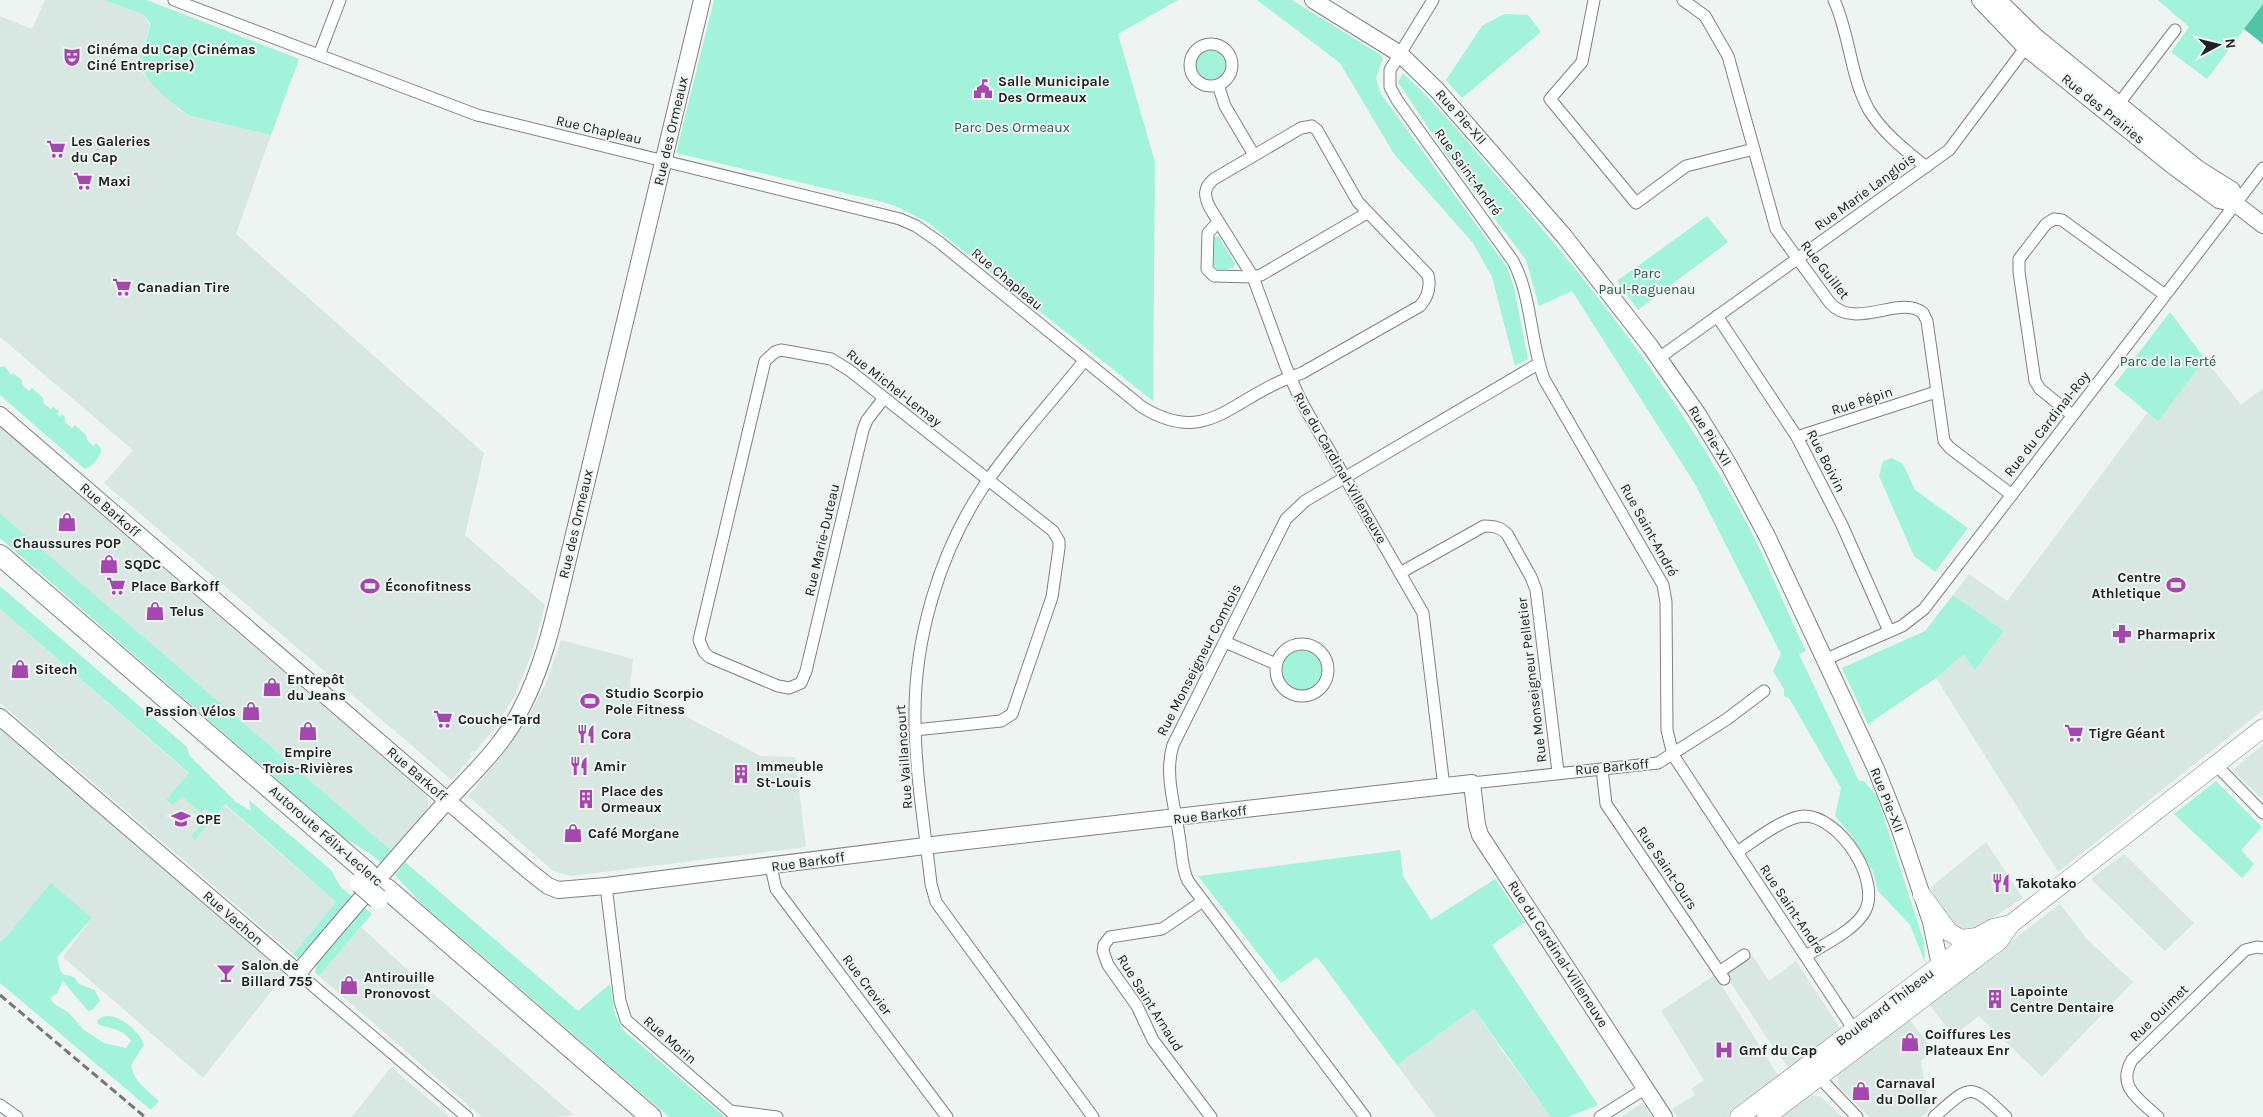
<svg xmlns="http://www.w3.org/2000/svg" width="2263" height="1117" font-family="Karla,sans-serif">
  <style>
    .built { fill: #d9e7e2 }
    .green { fill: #a3f3db }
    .water { fill: #51c3a7 }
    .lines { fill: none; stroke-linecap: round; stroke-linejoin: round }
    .street-casing { stroke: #7e8381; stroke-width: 13 }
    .secondary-casing { stroke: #7e8381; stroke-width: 18 }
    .primary-casing { stroke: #7e8381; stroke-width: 19 }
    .highway-casing { stroke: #7e8381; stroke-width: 22 }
    .street { stroke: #fff; stroke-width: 11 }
    .secondary { stroke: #fff; stroke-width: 16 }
    .primary { stroke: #fff; stroke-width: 18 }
    .highway { stroke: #fff; stroke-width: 20 }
    .rail { stroke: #737775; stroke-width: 3; stroke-dasharray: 8 4; stroke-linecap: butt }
    .highway-bridge-casing { stroke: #7e8381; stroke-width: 22; stroke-linecap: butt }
    .highway-bridge { stroke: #fff; stroke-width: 20 }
    .labels { text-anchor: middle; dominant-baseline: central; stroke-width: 4; stroke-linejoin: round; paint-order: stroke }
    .poi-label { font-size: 14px; font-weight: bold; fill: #202221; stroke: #eef4f2; text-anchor: start }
    .street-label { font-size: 14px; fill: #202221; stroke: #eef4f2 }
    .park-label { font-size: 14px; fill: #2c5c4f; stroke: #eef4f2 }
  </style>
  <rect width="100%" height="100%" fill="#eef4f2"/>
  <!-- built -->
  <g class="built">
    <polygon points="45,0 104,0 144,15 150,26 141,53 142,72 179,110 191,116 271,135 236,234 484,453 465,535 545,605 532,653 514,697 493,730 475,752 473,751 470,754 472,756 452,780 104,483 133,450 0,337 0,16 32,29"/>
    <polygon points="2205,359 2241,405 2263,388 2263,710 2058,872 1936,678 1964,654 1975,669 2004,631 1953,595 1969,574 2007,601 2148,412 2158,420"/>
    <polygon points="0,427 423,792 429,801 427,810 392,851 0,513"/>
    <polygon points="0,609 336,902 293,954 0,703"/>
    <polygon points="561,640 633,659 630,687 761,756 795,757 806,847 571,876 553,871 468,796 504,753 528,717 547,681"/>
    <polygon points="0,727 285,974 203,1078 63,957 92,918 51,884 5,938 0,941"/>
    <polygon points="2263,745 2263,795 2261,798 2232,770"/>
    <polygon points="1986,842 2023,898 1972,931 1962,933 1940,909 1931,887"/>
    <polygon points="2124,854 2194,923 2165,951 2091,879"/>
    <polygon points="2060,904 2087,939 2133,982 2042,1077 1979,1016 1953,1036 1929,1004"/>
    <polygon points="361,927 436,996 574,1115 554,1117 482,1117 319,976"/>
    <polygon points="1752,955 1769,981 1796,961 1840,1028 1789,1068 1771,1044 1725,974"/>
    <polygon points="1715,975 1778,1075 1727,1117 1677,1117 1672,1109 1695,1095 1691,1089 1704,1080 1661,1011"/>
    <polygon points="1474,1009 1504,1053 1551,1117 1436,1117 1397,1065"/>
    <polygon points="1909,1019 1934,1051 1921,1061 1929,1110 1921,1117 1870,1117 1839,1087 1837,1075"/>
    <polygon points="391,1067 450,1117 352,1117"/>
    <polygon points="1812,1095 1821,1097 1842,1117 1778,1117"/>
    <polygon points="1643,1103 1652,1117 1621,1117 1642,1103"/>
  </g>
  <!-- green -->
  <g class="green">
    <path d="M 104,0 L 147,0 L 299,59 L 271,135 L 191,116 C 177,109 138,76 140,60 C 141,47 150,35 150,23 L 144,15 Z"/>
    <polygon points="714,0 1178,0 1118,34 1155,162 1153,401 927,222 898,207 883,202 676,153"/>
    <polygon points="1257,0 1292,0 1381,55 1383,59 1376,78 1381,94 1507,267 1514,287 1528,359 1515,366 1492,277 1473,243 1394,154 1340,63"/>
    <polygon points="2158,0 2263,0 2263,4 2207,79 2171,52 2189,27"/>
    <polygon points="1504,14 1528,15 1541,32 1462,98 1446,80 1482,26"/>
    <circle cx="1211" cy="65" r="15"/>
    <path d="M 1403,73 C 1439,106 1470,145 1502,182 C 1592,285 1676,393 1742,514 C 1766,558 1784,606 1806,651 L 1799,654 L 1859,781 L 1864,781 L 1877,796 L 1924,942 L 1925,962 L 1910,925 L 1878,891 L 1873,872 L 1852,836 L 1835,816 L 1841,788 L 1789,698 L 1784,696 L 1784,689 L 1773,671 L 1781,654 L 1695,484 L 1572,291 L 1539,306 L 1526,260 L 1445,153 L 1398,82 Z"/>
    <polygon points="1707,216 1728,242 1638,310 1617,281"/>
    <polygon points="1218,236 1235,263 1233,268 1220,270 1214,267 1214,238"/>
    <polygon points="2170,312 2205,359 2158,421 2114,385"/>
    <path d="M 5,366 L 11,375 L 13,373 L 22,380 L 22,385 L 29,391 L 32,388 L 43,398 L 44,404 L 51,409 L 53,407 L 59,411 L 57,414 L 60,417 L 62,414 L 65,417 L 65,422 L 72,428 L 75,425 L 86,435 L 87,440 L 93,446 L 96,443 L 101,448 C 101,456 94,466 85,469 L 0,395 L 0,367 Z"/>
    <polygon points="1892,458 1903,464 1915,490 1968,528 1935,572 1914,556 1879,476 1883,461"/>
    <polygon points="0,513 392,851 381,863 368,852 344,838 0,538"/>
    <polygon points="0,586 187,747 189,755 236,802 251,811 249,800 331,870 340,886 352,896 298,959 293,954 336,902 225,804 195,840 191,836 212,814 205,808 201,813 182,796 173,805 166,800 189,773 0,609"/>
    <polygon points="1953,595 2004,631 1975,670 1964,654 1936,678 1868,724 1842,668 1925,631"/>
    <circle cx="1302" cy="670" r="20"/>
    <polygon points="2216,781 2262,827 2241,850 2254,864 2242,878 2174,814"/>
    <polygon points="1400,850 1403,876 1431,920 1495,879 1525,922 1492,945 1598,1105 1568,1117 1551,1117 1474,1009 1397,1065 1317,957 1281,983 1198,876"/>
    <polygon points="405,862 578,1011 610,984 615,1014 622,1029 725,1117 669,1117 423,905 395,875"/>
    <path d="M 51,883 L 92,918 L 57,957 L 60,970 L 63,974 L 74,977 L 79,984 L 95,990 L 100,1001 L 92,1010 L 88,1011 L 63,981 L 57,993 L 50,998 L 54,1004 L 68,1012 L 84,1030 L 104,1043 L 126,1048 L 131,1041 C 124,1029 110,1029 98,1024 L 97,1021 C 110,1005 141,1031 144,1045 L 131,1065 C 134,1082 147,1090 159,1101 L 151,1110 L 0,983 L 0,941 L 5,938 Z"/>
    <polygon points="365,908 372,914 319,976 315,972 317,963"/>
  </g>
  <!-- water -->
  <polygon class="water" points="2263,4 2263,44 2244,29"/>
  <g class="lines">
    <!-- street casing -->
    <g class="street-casing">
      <g id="street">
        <path d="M 174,0 L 477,115 L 900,219 L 916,226 L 939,242 L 1142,407 C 1202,444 1227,406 1277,383 C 1285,379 1294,376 1302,373 L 1420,306 C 1428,297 1431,287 1428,275 L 1358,202 L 1317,130 L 1312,126 L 1301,128 L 1214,179 C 1203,188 1204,196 1210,208 L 1253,277 L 1286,367 C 1293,384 1300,400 1309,415 L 1423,613 L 1444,787"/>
        <path d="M 1433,0 L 1390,70 L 1390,87 L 1397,100 L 1513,261 C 1532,297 1530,341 1544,379 L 1663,585 L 1666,602 L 1667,730 L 1673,755 L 1854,1030"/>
        <polyline points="1594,0 1582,62 1550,99 1636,203 1686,166 1754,149"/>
        <path d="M 1683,0 L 1705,16 L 1728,56 L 1776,229 L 1830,303 C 1855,331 1900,294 1923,313 L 1927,321 L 1944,441 L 1950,448 L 2012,495"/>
        <path d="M 1834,0 C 1850,35 1850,76 1869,110 C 1883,133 1905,150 1926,167"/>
        <circle cx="1211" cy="65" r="21"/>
        <polyline points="319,55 340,0"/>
        <polyline points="1218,85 1225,106 1254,155"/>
        <polyline points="2114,110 2175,30"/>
        <polyline points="1218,222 1208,233 1207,269 1214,276 1253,277 1261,275 1367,213"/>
        <polyline points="1717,316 1797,437 1842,525 1889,631"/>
        <polyline points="1659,358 1949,150 2029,43"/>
        <path d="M 1084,361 C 1050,404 1012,444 982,489 C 939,554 914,640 915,718 C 915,773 925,829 931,884 L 936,902 L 1093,1117"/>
        <polyline points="884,398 867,420 863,430 806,671 801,683 789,688 778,686 709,657 704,652 699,640 765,361 775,352 781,350 831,359 849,370 1053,531 1059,541 1059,548 1052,597 1012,714 1001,721 915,730"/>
        <polyline points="2072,415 2040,389 2035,381 2019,272 2019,259 2046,224 2054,219 2062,220 2165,295"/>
        <polyline points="1797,437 1936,392"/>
        <path d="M 1400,573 L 1484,526 C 1494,526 1500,527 1507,534 L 1531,577 L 1536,590 L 1558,772"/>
        <polyline points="1225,642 1276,664"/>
        <circle cx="1302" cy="670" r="26"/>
        <polyline points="1824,660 1902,626 1924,609 2263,168"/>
        <polyline points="2216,765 2263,813"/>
        <polyline points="1602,769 1606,804 1724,979"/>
        <polyline points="1472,783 1658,763 1727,719 1764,691"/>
        <path d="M 1737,852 C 1754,841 1784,817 1804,816 C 1840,816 1883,882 1864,913 C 1852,932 1824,944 1806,956"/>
        <polyline points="771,867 776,889 947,1117"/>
        <polyline points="606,886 620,1001 626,1020 737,1117"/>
        <polyline points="1203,901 1162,929 1110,937 1104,945 1103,951 1108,965 1137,1006 1153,1040 1211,1117"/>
        <polyline points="1719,972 1744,955"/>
        <polyline points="298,973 467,1117"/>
        <polyline points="1816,1074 1857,1117"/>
        <polyline points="0,1105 17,1117"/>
        <polyline points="730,1111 777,1117"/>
        <path d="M 1365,1117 L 1188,881 C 1181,867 1182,850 1179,835 C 1175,806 1164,774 1173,745 L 1286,519 L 1305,501 L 1538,364"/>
        <polyline points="1600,1117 1646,1088"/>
        <path d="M 1934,1117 C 1971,1084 1970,1082 2006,1117"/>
        <path d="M 2158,1117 C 2140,1100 2116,1087 2132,1060 L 2245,950 L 2257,947 L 2263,948"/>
      </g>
    </g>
    <!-- secondary casing -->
    <g class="secondary-casing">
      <g id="secondary">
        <polyline points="1313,0 1400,54 1436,89 1564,236 1650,346 1697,413 1730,467 1767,536 1876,769 1899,827 1931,922 1940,965 1947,976"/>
        <polyline points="1980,0 2025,47 2173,166 2219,200 2236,204 2263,225"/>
        <polyline points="1998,0 2036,37 2197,168 2232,190 2236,204"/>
        <polyline points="0,415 529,871 548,886 558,890 606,886 941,844 1472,783 1477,825 1480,835 1664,1117"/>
        <path d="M 0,717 L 298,973 C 344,918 390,865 437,812 C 467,778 501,750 521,709 C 543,667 553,622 564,576 L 702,0"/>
      </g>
    </g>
    <!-- primary casing -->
    <g class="primary-casing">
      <g id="primary">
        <polyline points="1922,895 1949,932 1961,939 1977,937"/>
        <polyline points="1739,1117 1977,937 1993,928 2011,924"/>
        <polyline points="1766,1117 1999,941 2011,924 2263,728"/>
      </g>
    </g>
    <!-- highway casing -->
    <g class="highway-casing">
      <g id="highway">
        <polyline points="0,555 368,873"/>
        <polyline points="387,889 651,1117"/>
      </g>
    </g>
    <!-- street -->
    <use href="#street" class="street"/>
    <!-- secondary -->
    <use href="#secondary" class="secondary"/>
    <!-- primary -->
    <use href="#primary" class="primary"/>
    <!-- highway -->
    <use href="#highway" class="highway"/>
    <!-- rail -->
    <polyline class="rail" points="0,995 145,1117"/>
    <!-- highway-bridge casing -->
    <g class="highway-bridge-casing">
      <polyline id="highway-bridge" points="360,883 378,899"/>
    </g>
    <!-- highway-bridge -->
    <use href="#highway-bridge" class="highway-bridge"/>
  </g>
  <!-- icons -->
  <defs>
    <g id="theatre-bare" transform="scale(1.5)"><path d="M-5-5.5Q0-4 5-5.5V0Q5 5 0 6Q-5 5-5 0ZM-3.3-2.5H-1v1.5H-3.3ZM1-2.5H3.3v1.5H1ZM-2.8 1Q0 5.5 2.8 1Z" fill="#a647b0" stroke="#eef4f2" stroke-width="2.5" paint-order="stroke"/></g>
    <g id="civic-bare" transform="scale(1.5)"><path d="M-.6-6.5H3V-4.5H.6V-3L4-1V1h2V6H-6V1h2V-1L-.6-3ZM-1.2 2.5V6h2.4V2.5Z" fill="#a647b0" stroke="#eef4f2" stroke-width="2.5" paint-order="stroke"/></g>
    <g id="supermarket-bare" transform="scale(1.5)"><path d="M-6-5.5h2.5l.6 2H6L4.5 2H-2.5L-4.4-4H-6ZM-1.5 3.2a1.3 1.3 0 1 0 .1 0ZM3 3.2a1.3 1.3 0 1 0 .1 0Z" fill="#a647b0" stroke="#eef4f2" stroke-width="2.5" paint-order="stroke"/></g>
    <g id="shop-bare" transform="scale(1.5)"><path d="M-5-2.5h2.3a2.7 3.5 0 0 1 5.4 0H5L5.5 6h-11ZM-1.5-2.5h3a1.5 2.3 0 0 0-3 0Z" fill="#a647b0" stroke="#eef4f2" stroke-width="2.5" paint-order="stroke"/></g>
    <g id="stadium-bare" transform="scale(1.5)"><path d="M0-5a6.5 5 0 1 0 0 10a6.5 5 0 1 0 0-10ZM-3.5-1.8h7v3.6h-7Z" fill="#a647b0" stroke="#eef4f2" stroke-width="2.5" paint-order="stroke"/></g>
    <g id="pharmacy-bare" transform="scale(1.5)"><path d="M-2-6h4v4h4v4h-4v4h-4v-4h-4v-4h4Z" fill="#a647b0" stroke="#eef4f2" stroke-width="2.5" paint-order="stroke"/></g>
    <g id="restaurant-bare" transform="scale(1.5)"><path d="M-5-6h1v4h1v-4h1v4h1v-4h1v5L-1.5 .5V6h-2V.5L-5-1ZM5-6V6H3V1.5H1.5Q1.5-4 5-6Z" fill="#a647b0" stroke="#eef4f2" stroke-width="2.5" paint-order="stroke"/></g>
    <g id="building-bare" transform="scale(1.5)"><path d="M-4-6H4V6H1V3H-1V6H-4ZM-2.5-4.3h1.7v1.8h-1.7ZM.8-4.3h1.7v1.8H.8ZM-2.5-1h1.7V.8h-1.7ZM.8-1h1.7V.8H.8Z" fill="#a647b0" stroke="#eef4f2" stroke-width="2.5" paint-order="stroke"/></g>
    <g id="school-bare" transform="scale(1.5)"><path d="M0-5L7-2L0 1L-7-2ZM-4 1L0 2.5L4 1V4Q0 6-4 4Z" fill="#a647b0" stroke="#eef4f2" stroke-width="2.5" paint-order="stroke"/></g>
    <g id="bar-bare" transform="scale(1.5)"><path d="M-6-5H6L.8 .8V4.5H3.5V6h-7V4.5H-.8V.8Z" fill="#a647b0" stroke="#eef4f2" stroke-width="2.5" paint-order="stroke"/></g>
    <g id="hospital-bare" transform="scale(1.5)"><path d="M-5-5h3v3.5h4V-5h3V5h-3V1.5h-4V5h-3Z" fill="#a647b0" stroke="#eef4f2" stroke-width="2.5" paint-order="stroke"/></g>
  </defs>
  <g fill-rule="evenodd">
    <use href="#theatre-bare" x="72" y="57"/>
    <use href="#civic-bare" x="983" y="89"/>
    <use href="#supermarket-bare" x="56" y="149"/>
    <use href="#supermarket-bare" x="83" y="181"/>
    <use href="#supermarket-bare" x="122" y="287"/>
    <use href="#shop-bare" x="67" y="522"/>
    <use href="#shop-bare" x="109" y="564"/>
    <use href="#stadium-bare" x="2176" y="585"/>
    <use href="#supermarket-bare" x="116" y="586"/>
    <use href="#stadium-bare" x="370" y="586"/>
    <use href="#shop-bare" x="155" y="611"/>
    <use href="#pharmacy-bare" x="2122" y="634"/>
    <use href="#shop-bare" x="20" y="669"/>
    <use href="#shop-bare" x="272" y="687"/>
    <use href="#stadium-bare" x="590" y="701"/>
    <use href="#shop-bare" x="251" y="711"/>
    <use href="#supermarket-bare" x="443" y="719"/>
    <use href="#shop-bare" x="308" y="731"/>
    <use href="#supermarket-bare" x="2074" y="733"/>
    <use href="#restaurant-bare" x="586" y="734"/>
    <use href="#restaurant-bare" x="579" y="766"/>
    <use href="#building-bare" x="741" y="774"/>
    <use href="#building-bare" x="586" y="799"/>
    <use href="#school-bare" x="181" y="819"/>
    <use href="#shop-bare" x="573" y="833"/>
    <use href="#restaurant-bare" x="2001" y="883"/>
    <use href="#bar-bare" x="226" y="973"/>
    <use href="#shop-bare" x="349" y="985"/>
    <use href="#building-bare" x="1995" y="999"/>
    <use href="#shop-bare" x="1910" y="1042"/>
    <use href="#hospital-bare" x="1724" y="1050"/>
    <use href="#shop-bare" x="1861" y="1091"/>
  </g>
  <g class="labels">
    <!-- poi labels -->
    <g class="poi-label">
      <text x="87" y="49">Cinéma du Cap (Cinémas<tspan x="87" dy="16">Ciné Entreprise)</tspan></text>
      <text x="998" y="81">Salle Municipale<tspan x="998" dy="16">Des Ormeaux</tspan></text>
      <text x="71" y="141">Les Galeries<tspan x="71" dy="16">du Cap</tspan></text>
      <text x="98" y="181">Maxi</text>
      <text x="137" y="287">Canadian Tire</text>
      <text x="67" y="543" text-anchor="middle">Chaussures POP</text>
      <text x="124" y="564">SQDC</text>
      <text x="2161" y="577" text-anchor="end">Centre<tspan x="2161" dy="16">Athletique</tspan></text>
      <text x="131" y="586">Place Barkoff</text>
      <text x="385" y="586">Éconofitness</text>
      <text x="170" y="611">Telus</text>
      <text x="2137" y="634">Pharmaprix</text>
      <text x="35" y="669">Sitech</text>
      <text x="287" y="679">Entrepôt<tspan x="287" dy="16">du Jeans</tspan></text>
      <text x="605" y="693">Studio Scorpio<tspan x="605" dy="16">Pole Fitness</tspan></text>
      <text x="236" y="711" text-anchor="end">Passion Vélos</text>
      <text x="458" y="719">Couche-Tard</text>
      <text x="2089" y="733">Tigre Géant</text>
      <text x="601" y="734">Cora</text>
      <text x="308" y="752" text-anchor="middle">Empire<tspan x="308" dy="16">Trois-Rivières</tspan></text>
      <text x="594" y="766">Amir</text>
      <text x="756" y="766">Immeuble<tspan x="756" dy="16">St-Louis</tspan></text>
      <text x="601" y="791">Place des<tspan x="601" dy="16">Ormeaux</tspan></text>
      <text x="196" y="819">CPE</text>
      <text x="588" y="833">Café Morgane</text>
      <text x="2016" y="883">Takotako</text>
      <text x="241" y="965">Salon de<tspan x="241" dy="16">Billard 755</tspan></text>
      <text x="364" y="977">Antirouille<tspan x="364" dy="16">Pronovost</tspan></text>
      <text x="2010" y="991">Lapointe<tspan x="2010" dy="16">Centre Dentaire</tspan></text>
      <text x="1925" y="1034">Coiffures Les<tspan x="1925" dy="16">Plateaux Enr</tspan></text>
      <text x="1739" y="1050">Gmf du Cap</text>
      <text x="1876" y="1083">Carnaval<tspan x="1876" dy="16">du Dollar</tspan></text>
    </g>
    <!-- street labels -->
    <g class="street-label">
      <text transform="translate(2103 109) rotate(39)">Rue des Prairies</text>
      <text transform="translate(1461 117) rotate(48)">Rue Pie-XII</text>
      <text transform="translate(599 130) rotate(13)">Rue Chapleau</text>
      <text transform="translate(671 131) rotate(-77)">Rue des Ormeaux</text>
      <text transform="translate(1468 172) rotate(54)">Rue Saint-André</text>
      <text transform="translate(1865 192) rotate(-36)">Rue Marie Langlois</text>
      <text transform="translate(1825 270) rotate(52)">Rue Guillet</text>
      <text transform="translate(1007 279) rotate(40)">Rue Chapleau</text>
      <text transform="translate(894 388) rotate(38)">Rue Michel-Lemay</text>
      <text transform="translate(1862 401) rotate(-18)">Rue Pépin</text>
      <text transform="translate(2047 424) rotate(-52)">Rue du Cardinal-Roy</text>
      <text transform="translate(1710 436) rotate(58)">Rue Pie-XII</text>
      <text transform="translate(1826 461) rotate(63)">Rue Boivin</text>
      <text transform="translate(1340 468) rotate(60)">Rue du Cardinal-Villeneuve</text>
      <text transform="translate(110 510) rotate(41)">Rue Barkoff</text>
      <text transform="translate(576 524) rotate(-77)">Rue des Ormeaux</text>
      <text transform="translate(1649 530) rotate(61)">Rue Saint-André</text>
      <text transform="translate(822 540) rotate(-77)">Rue Marie-Duteau</text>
      <text transform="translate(1199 660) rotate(-63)">Rue Monseigneur Comtois</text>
      <text transform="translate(1532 680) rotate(-97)">Rue Monseigneur Pelletier</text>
      <text transform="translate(904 757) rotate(-94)">Rue Vaillancourt</text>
      <text transform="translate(1612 767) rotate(-5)">Rue Barkoff</text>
      <text transform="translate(417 774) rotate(41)">Rue Barkoff</text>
      <text transform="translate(1887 800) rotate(68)">Rue Pie-XII</text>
      <text transform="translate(1210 815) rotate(-7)">Rue Barkoff</text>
      <text transform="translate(326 836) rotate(41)">Autoroute Félix-Leclerc</text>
      <text transform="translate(808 862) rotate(-8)">Rue Barkoff</text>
      <text transform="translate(1667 868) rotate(56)">Rue Saint-Ours</text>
      <text transform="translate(1792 909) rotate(56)">Rue Saint-André</text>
      <text transform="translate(233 918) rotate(41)">Rue Vachon</text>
      <text transform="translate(1558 954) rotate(57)">Rue du Cardinal-Villeneuve</text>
      <text transform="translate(867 985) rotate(53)">Rue Crevier</text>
      <text transform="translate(1150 1003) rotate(58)">Rue Saint Arnaud</text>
      <text transform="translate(1885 1007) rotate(-37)">Boulevard Thibeau</text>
      <text transform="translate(2159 1013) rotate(-44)">Rue Ouimet</text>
      <text transform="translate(670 1040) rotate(41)">Rue Morin</text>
    </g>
    <!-- park labels -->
    <g class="park-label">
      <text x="1012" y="127">Parc Des Ormeaux</text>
      <text x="1647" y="273">Parc<tspan x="1647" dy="16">Paul-Raguenau</tspan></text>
      <text x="2168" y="361">Parc de la Ferté</text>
    </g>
  </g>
  <!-- north arrow -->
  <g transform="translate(2218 45) rotate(83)" stroke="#eef4f2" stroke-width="4" paint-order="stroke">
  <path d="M0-4L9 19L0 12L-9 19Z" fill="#202221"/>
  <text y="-8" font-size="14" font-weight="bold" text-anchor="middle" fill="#202221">N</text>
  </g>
</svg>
